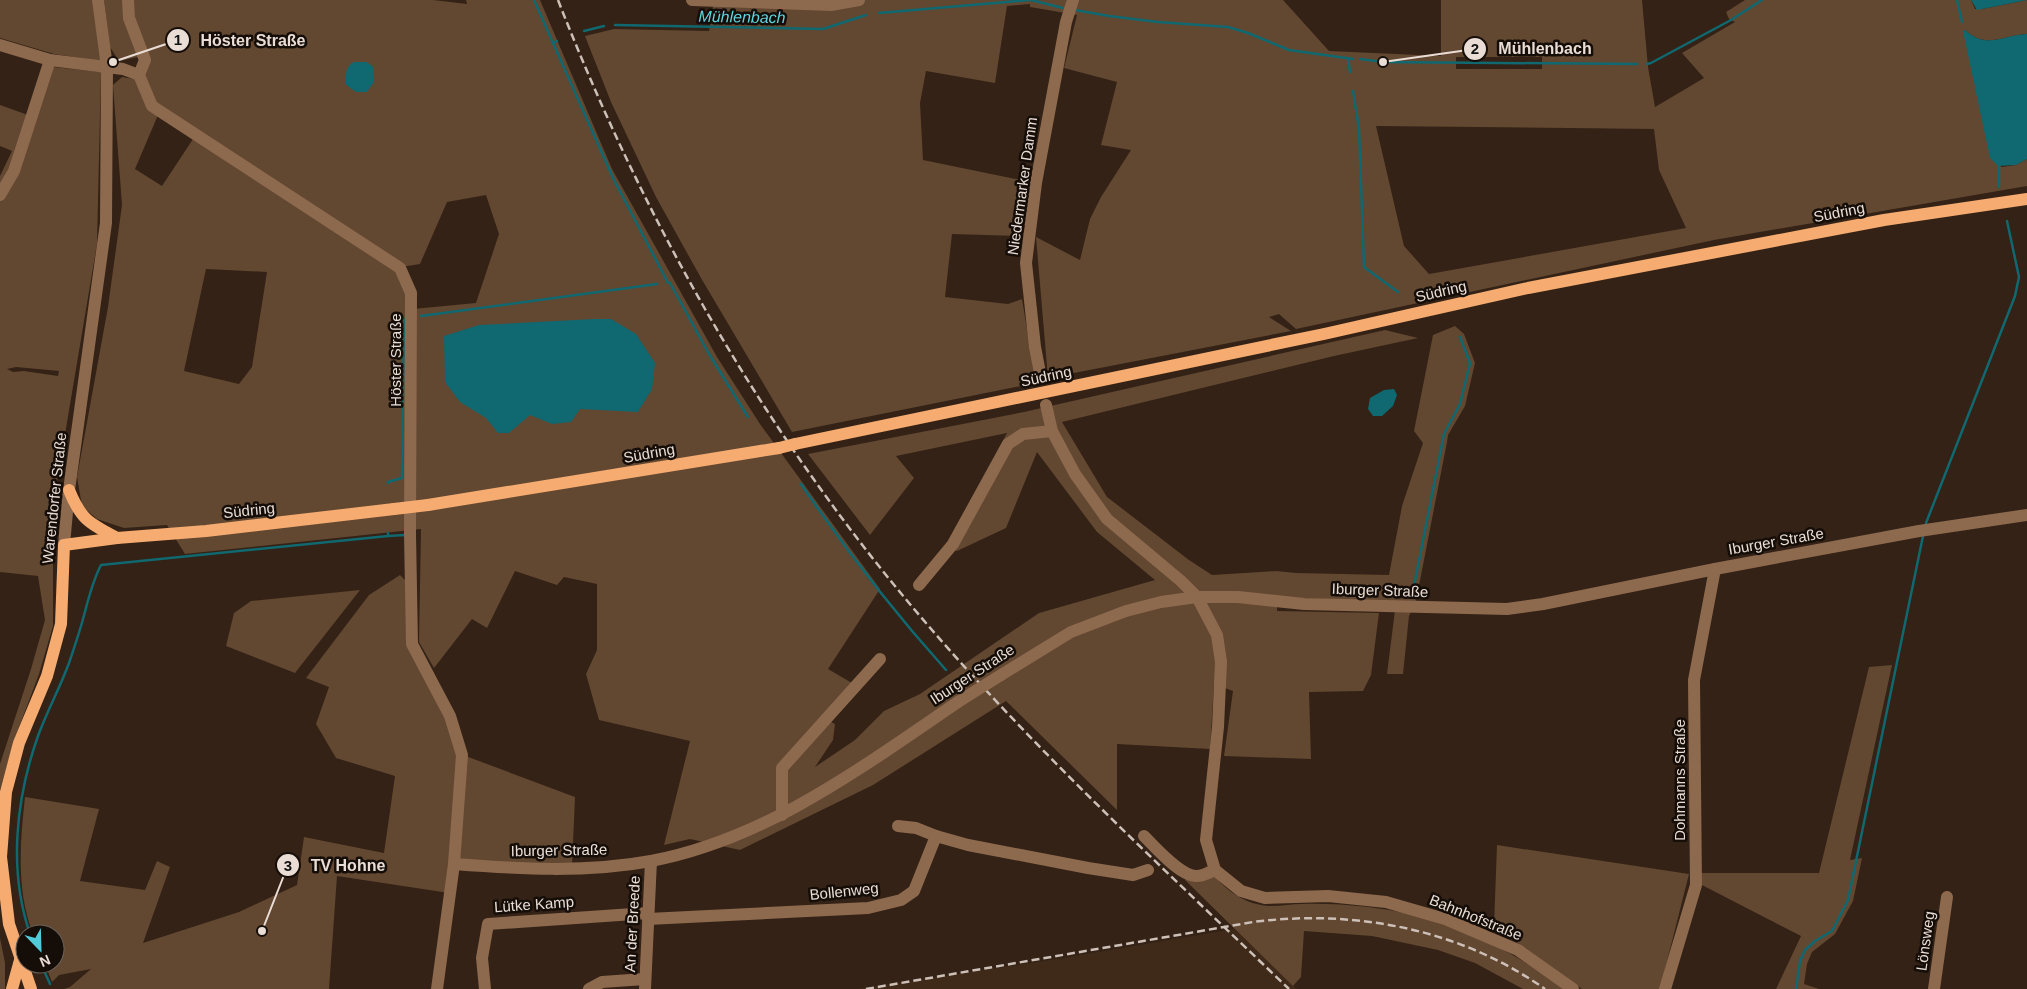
<svg xmlns="http://www.w3.org/2000/svg" width="2027" height="989" font-family="Helvetica,sans-serif">
  <style>
    .built { fill: #3f2a19 }
    .green { fill: #624731; fill-rule: evenodd }
    .water { fill: #106870 }
    .lines { fill: none; stroke-linecap: round; stroke-linejoin: round }
    .stream { stroke: #106870; stroke-width: 2.5 }
    .minor { stroke: #8d694e; stroke-width: 12 }
    .major { stroke: #f6ab70; stroke-width: 12 }
    .rail { stroke: #cdc0b8; stroke-width: 2.5; stroke-dasharray: 8 4; stroke-linecap: butt }
    .minor-bridge { stroke: #8d694e; stroke-width: 12 }
    .major-bridge { stroke: #f6ab70; stroke-width: 12 }
    .labels { text-anchor: middle; dominant-baseline: central; stroke-width: 5; stroke-linejoin: round; paint-order: stroke }
    .street-label { font-size: 15px; fill: #e9ddd5; stroke: #150d08 }
    .water-label { font-size: 16px; font-style: italic; fill: #5fd5e1; stroke: #150d08 }
    .leader { fill: none; stroke: #e9ddd5; stroke-width: 2 }
    .callout-dot { fill: #e9ddd5; stroke: #150d08; stroke-width: 2 }
    .mark-label { font-size: 15px; text-anchor: middle; font-weight: bold; fill: #111 }
    .callout-label { font-size: 16px; text-anchor: middle; font-weight: bold; fill: #e9ddd5; stroke: #150d08; stroke-width: 5; stroke-linejoin: round; paint-order: stroke }
  </style>
  <rect width="100%" height="100%" fill="#332215"/>
  <!-- built -->
  <polygon class="built" points="1234,929 1297,989 856,989 1051,960"/>
  <!-- green -->
  <g class="green">
    <polygon points="0,0 93,0 101,61 54,54 0,38"/>
    <path d="M 104,0 L 433,0 L 467,4 L 466,0 L 540,0 L 612,169 L 717,357 L 760,424 L 880,589 L 828,669 L 852,683 L 823,718 L 835,724 L 833,740 L 815,767 L 855,740 L 884,711 L 920,694 L 1039,613 L 1155,580 L 1097,532 L 1037,452 L 1006,528 L 957,551 L 944,548 L 1007,433 L 896,456 L 914,478 L 870,535 L 808,454 L 1024,412 L 1385,330 L 1418,338 L 1334,356 L 1062,422 L 1107,497 L 1189,560 L 1212,575 L 1276,571 L 1296,573 L 1389,575 L 1402,506 L 1423,443 L 1414,431 L 1433,335 L 1455,326 L 1464,334 L 1475,363 L 1465,406 L 1448,435 L 1447,442 L 1416,601 L 1409,616 L 1403,674 L 1387,674 L 1396,602 L 1277,597 L 1277,611 L 1379,613 L 1371,675 L 1363,691 L 1309,692 L 1311,759 L 1224,756 L 1233,691 L 1214,684 L 1210,749 L 1117,744 L 1117,810 L 1006,701 L 873,785 L 740,850 L 690,839 L 664,845 L 690,741 L 599,720 L 586,674 L 597,650 L 597,584 L 564,577 L 557,585 L 515,571 L 487,628 L 472,619 L 434,668 L 419,642 L 421,529 L 185,554 L 167,525 L 124,528 L 97,519 L 82,506 L 77,477 L 108,307 L 122,205 L 113,85 L 122,77 L 134,79 L 158,115 L 135,169 L 162,186 L 193,139 L 396,270 L 413,309 L 476,303 L 499,234 L 486,195 L 447,202 L 420,264 L 401,267 L 156,104 L 144,77 L 147,55 L 119,61 L 110,47 ZM 206,269 L 267,272 L 252,367 L 239,384 L 184,371 Z"/>
    <path d="M 714,0 L 1283,0 L 1329,51 L 1441,56 L 1441,0 L 1642,0 L 1648,67 L 1655,107 L 1704,78 L 1682,53 L 1735,22 L 1729,19 L 1726,12 L 1745,0 L 1971,0 L 1975,9 L 1982,9 L 2027,0 L 2027,34 C 2003,35 1987,50 1965,30 L 1996,163 L 2002,167 L 2016,165 L 2027,159 L 2027,186 L 1714,240 L 1296,329 L 1279,314 L 1269,317 L 1291,331 L 1048,378 L 1036,237 L 1080,260 L 1090,219 L 1101,197 L 1131,150 L 1101,145 L 1117,82 L 1064,68 L 1077,15 L 1030,7 L 1030,4 L 1007,6 L 995,83 L 926,71 L 920,103 L 923,160 L 1030,182 L 1021,236 L 952,234 L 945,297 L 1008,304 L 1022,299 L 1036,383 L 792,432 L 701,278 L 656,197 L 611,102 L 585,36 L 614,29 L 709,31 ZM 1456,57 L 1542,57 L 1542,69 L 1456,69 ZM 1376,126 L 1654,129 L 1659,170 L 1686,228 L 1429,274 L 1404,246 Z"/>
    <path d="M 53,67 L 101,72 L 97,244 L 56,488 L 53,551 L 53,626 L 39,674 L 15,738 L 0,790 L 0,764 L 31,669 L 45,620 L 38,576 L 0,572 L 0,176 L 12,151 L 0,146 L 0,105 L 28,115 ZM 16,367 L 59,371 L 58,376 L 24,371 L 13,372 L 7,369 Z"/>
    <path d="M 400,575 L 407,582 L 408,645 L 447,718 L 458,757 L 449,893 L 337,876 L 329,989 L 64,989 L 70,987 L 91,969 L 59,975 L 52,982 L 45,964 L 55,964 L 55,934 L 33,934 C 16,890 20,843 25,797 L 99,809 L 80,881 L 145,890 L 157,861 L 170,867 L 143,943 L 239,912 L 297,885 L 304,837 L 384,853 L 395,776 L 336,758 L 316,724 L 329,687 L 306,678 L 369,595 Z"/>
    <polygon points="360,590 295,673 226,646 234,613 251,601"/>
    <polygon points="1892,665 1850,860 1862,858 1853,901 1835,934 1812,952 1807,964 1804,984 1819,989 1776,989 1801,936 1698,883 1701,873 1819,873 1869,667"/>
    <polygon points="463,755 575,797 572,867 456,861"/>
    <polygon points="1497,845 1689,874 1660,989 1582,989 1494,926"/>
    <path d="M 1207,866 C 1219,884 1238,901 1261,905 C 1273,908 1289,904 1302,904 C 1335,903 1368,906 1400,912 C 1459,925 1517,952 1564,989 L 1523,989 L 1475,963 L 1438,950 L 1372,936 L 1304,931 L 1301,977 L 1293,986 L 1185,880 Z"/>
    <polygon points="0,938 5,963 5,989 0,989"/>
  </g>
  <!-- water -->
  <g class="water">
    <polygon points="1971,0 2027,0 1977,10"/>
    <path d="M 1965,30 C 1987,50 2002,35 2027,34 L 2027,159 L 2016,165 L 1998,166 L 1990,158 L 1963,31 Z"/>
    <path d="M 354,62 L 367,62 L 373,67 L 374,82 L 367,92 L 356,92 L 345,84 C 345,75 346,66 354,62 Z"/>
    <polygon points="594,319 611,319 636,334 655,363 652,389 638,412 580,409 571,422 552,424 530,415 509,433 498,433 486,418 460,402 445,382 444,336 479,325"/>
    <polygon points="1394,389 1397,395 1393,406 1382,416 1373,416 1368,409 1370,398 1384,390"/>
  </g>
  <g class="lines">
    <!-- stream -->
    <g class="stream">
      <polyline points="534,0 553,43 557,41"/>
      <polyline points="1031,0 1063,8"/>
      <polyline points="1957,0 1962,22"/>
      <polyline points="1075,10 1109,16 1158,22 1228,27 1248,33 1289,50 1353,59"/>
      <polyline points="879,13 1029,0"/>
      <polyline points="615,25 823,29 866,15"/>
      <polyline points="584,31 604,26"/>
      <polyline points="553,43 613,178 668,283"/>
      <polyline points="1348,59 1350,72"/>
      <polyline points="1360,59 1383,62 1637,64"/>
      <polyline points="1647,64 1651,63 1731,20 1762,0"/>
      <polyline points="1353,91 1359,129 1364,267 1398,292"/>
      <polyline points="1999,187 1999,163"/>
      <polyline points="670,283 709,354 748,417"/>
      <polyline points="421,316 657,284"/>
      <polyline points="388,483 388,482 402,478 404,321 407,317"/>
      <path d="M 801,484 C 845,549 893,611 946,670"/>
      <polyline points="1926,523 2015,296 2019,277 2007,221"/>
      <polyline points="388,536 405,535"/>
      <polyline points="1412,596 1444,434 1460,404 1470,363 1460,337"/>
      <path d="M 30,934 C 8,870 16,798 38,736 C 47,711 60,688 69,663 C 74,648 79,634 83,619 C 88,601 92,582 101,565 L 388,536 L 388,533"/>
      <polyline points="41,964 50,984"/>
      <polyline points="1796,989 1800,961 1805,950 1815,941 1832,931 1848,900 1923,536"/>
    </g>
    <!-- minor -->
    <g class="minor">
      <polyline points="128,0 129,18 145,60 139,75"/>
      <polyline points="692,0 831,5 859,0"/>
      <polyline points="0,45 50,60 123,69 139,75 152,106 400,268 411,293 410,534 412,644 450,716 462,755 454,864 437,989"/>
      <polyline points="0,195 14,171 50,60"/>
      <polyline points="1041,378 1035,347 1026,263 1036,183 1066,22 1073,0"/>
      <polyline points="1046,405 1052,431 1075,474 1107,519 1181,581 1197,597 1217,635 1221,662 1218,727 1206,840 1215,870 1241,891 1265,898 1328,896 1386,902 1445,919 1518,950 1573,989"/>
      <polyline points="64,545 69,490 106,223 107,67 98,0"/>
      <polyline points="919,585 953,544 1008,444 1023,434 1052,431"/>
      <polyline points="1001,675 1071,632 1126,611 1161,602 1197,597 1238,597 1304,604 1507,609 1543,604 1715,569 1919,531 2027,515"/>
      <polyline points="782,815 782,768 880,659"/>
      <polyline points="898,826 916,828 936,836"/>
      <path d="M 1144,836 C 1155,847 1181,877 1197,876 C 1203,876 1210,872 1215,870"/>
      <path d="M 454,864 C 519,869 586,873 651,861 C 767,839 862,767 958,702"/>
      <polyline points="648,919 868,908 901,900 914,891 936,836 968,845 1088,868 1133,875 1148,870"/>
      <polyline points="485,989 482,958 488,924 648,913"/>
      <polyline points="589,989 602,982 645,979"/>
      <polyline points="645,989 651,861"/>
      <polyline points="1665,989 1696,885 1694,680 1715,569"/>
      <polyline points="1934,989 1947,897"/>
    </g>
    <!-- major -->
    <g class="major">
      <polyline points="795,444 1324,334 1528,288 1884,220 2027,199"/>
      <path d="M 69,490 C 81,520 90,524 117,538"/>
      <polyline points="428,505 779,448"/>
      <polyline points="12,989 20,960"/>
      <polyline points="31,989 9,924 1,857 6,792 19,743 47,676 61,624 64,545 117,538 206,531 394,509"/>
    </g>
    <!-- rail -->
    <g class="rail">
      <path d="M 558,0 C 645,223 764,433 920,616 C 1033,749 1163,868 1289,989"/>
      <path d="M 866,989 L 1253,922 C 1355,909 1460,929 1545,989"/>
    </g>
    <!-- minor-bridge -->
    <polyline class="minor-bridge" points="958,702 1001,675"/>
    <!-- major-bridge -->
    <g class="major-bridge">
      <polyline points="779,448 795,444"/>
      <polyline points="394,509 428,505"/>
    </g>
  </g>
  <g class="labels">
    <!-- street labels -->
    <g class="street-label">
      <text transform="translate(1022 186) rotate(-82)">Niedermarker Damm</text>
      <text transform="translate(1839 212) rotate(-11)">Südring</text>
      <text transform="translate(1441 291) rotate(-13)">Südring</text>
      <text transform="translate(395 360) rotate(-90)">Höster Straße</text>
      <text transform="translate(1046 376) rotate(-12)">Südring</text>
      <text transform="translate(649 453) rotate(-10)">Südring</text>
      <text transform="translate(54 498) rotate(-84)">Warendorfer Straße</text>
      <text transform="translate(249 510) rotate(-6)">Südring</text>
      <text transform="translate(1776 541) rotate(-10)">Iburger Straße</text>
      <text transform="translate(1380 590) rotate(2)">Iburger Straße</text>
      <text transform="translate(972 674) rotate(-33)">Iburger Straße</text>
      <text transform="translate(1679 780) rotate(-90)">Dohmanns Straße</text>
      <text transform="translate(559 850) rotate(-1)">Iburger Straße</text>
      <text transform="translate(844 891) rotate(-6)">Bollenweg</text>
      <text transform="translate(534 904) rotate(-4)">Lütke Kamp</text>
      <text transform="translate(1476 917) rotate(22)">Bahnhofstraße</text>
      <text transform="translate(632 924) rotate(-87)">An der Breede</text>
      <text transform="translate(1925 941) rotate(-82)">Lönsweg</text>
    </g>
    <!-- water labels -->
    <g class="water-label">
      <text transform="translate(742 17) rotate(1)">Mühlenbach</text>
    </g>
  </g>
  <!-- callouts -->
  <path class="leader" d="M113 62L178 40M1383 62L1475 49M262 931L288 865"/>
  <g class="callout-dot">
    <circle cx="113" cy="62" r="5"/>
    <circle cx="1383" cy="62" r="5"/>
    <circle cx="262" cy="931" r="5"/>
    <circle cx="178" cy="40" r="12"/>
    <circle cx="1475" cy="49" r="12"/>
    <circle cx="288" cy="865" r="12"/>
  </g>
  <g class="mark-label">
    <text x="178" y="45">1</text>
    <text x="1475" y="54">2</text>
    <text x="288" y="871">3</text>
  </g>
  <g class="callout-label">
    <text x="253" y="46">Höster Straße</text>
    <text x="1545" y="54">Mühlenbach</text>
    <text x="348" y="871">TV Hohne</text>
  </g>
  <!-- north arrow -->
  <g transform="translate(40 949) rotate(157)"><circle r="24" fill="#150d08" stroke="#6a605a"/>
  <path d="M0-4L9 19L0 12L-9 19Z" fill="#52cbd8"/>
  <text y="-8" font-size="14" font-weight="bold" text-anchor="middle" fill="#e9ddd5">N</text>
  </g>
</svg>
